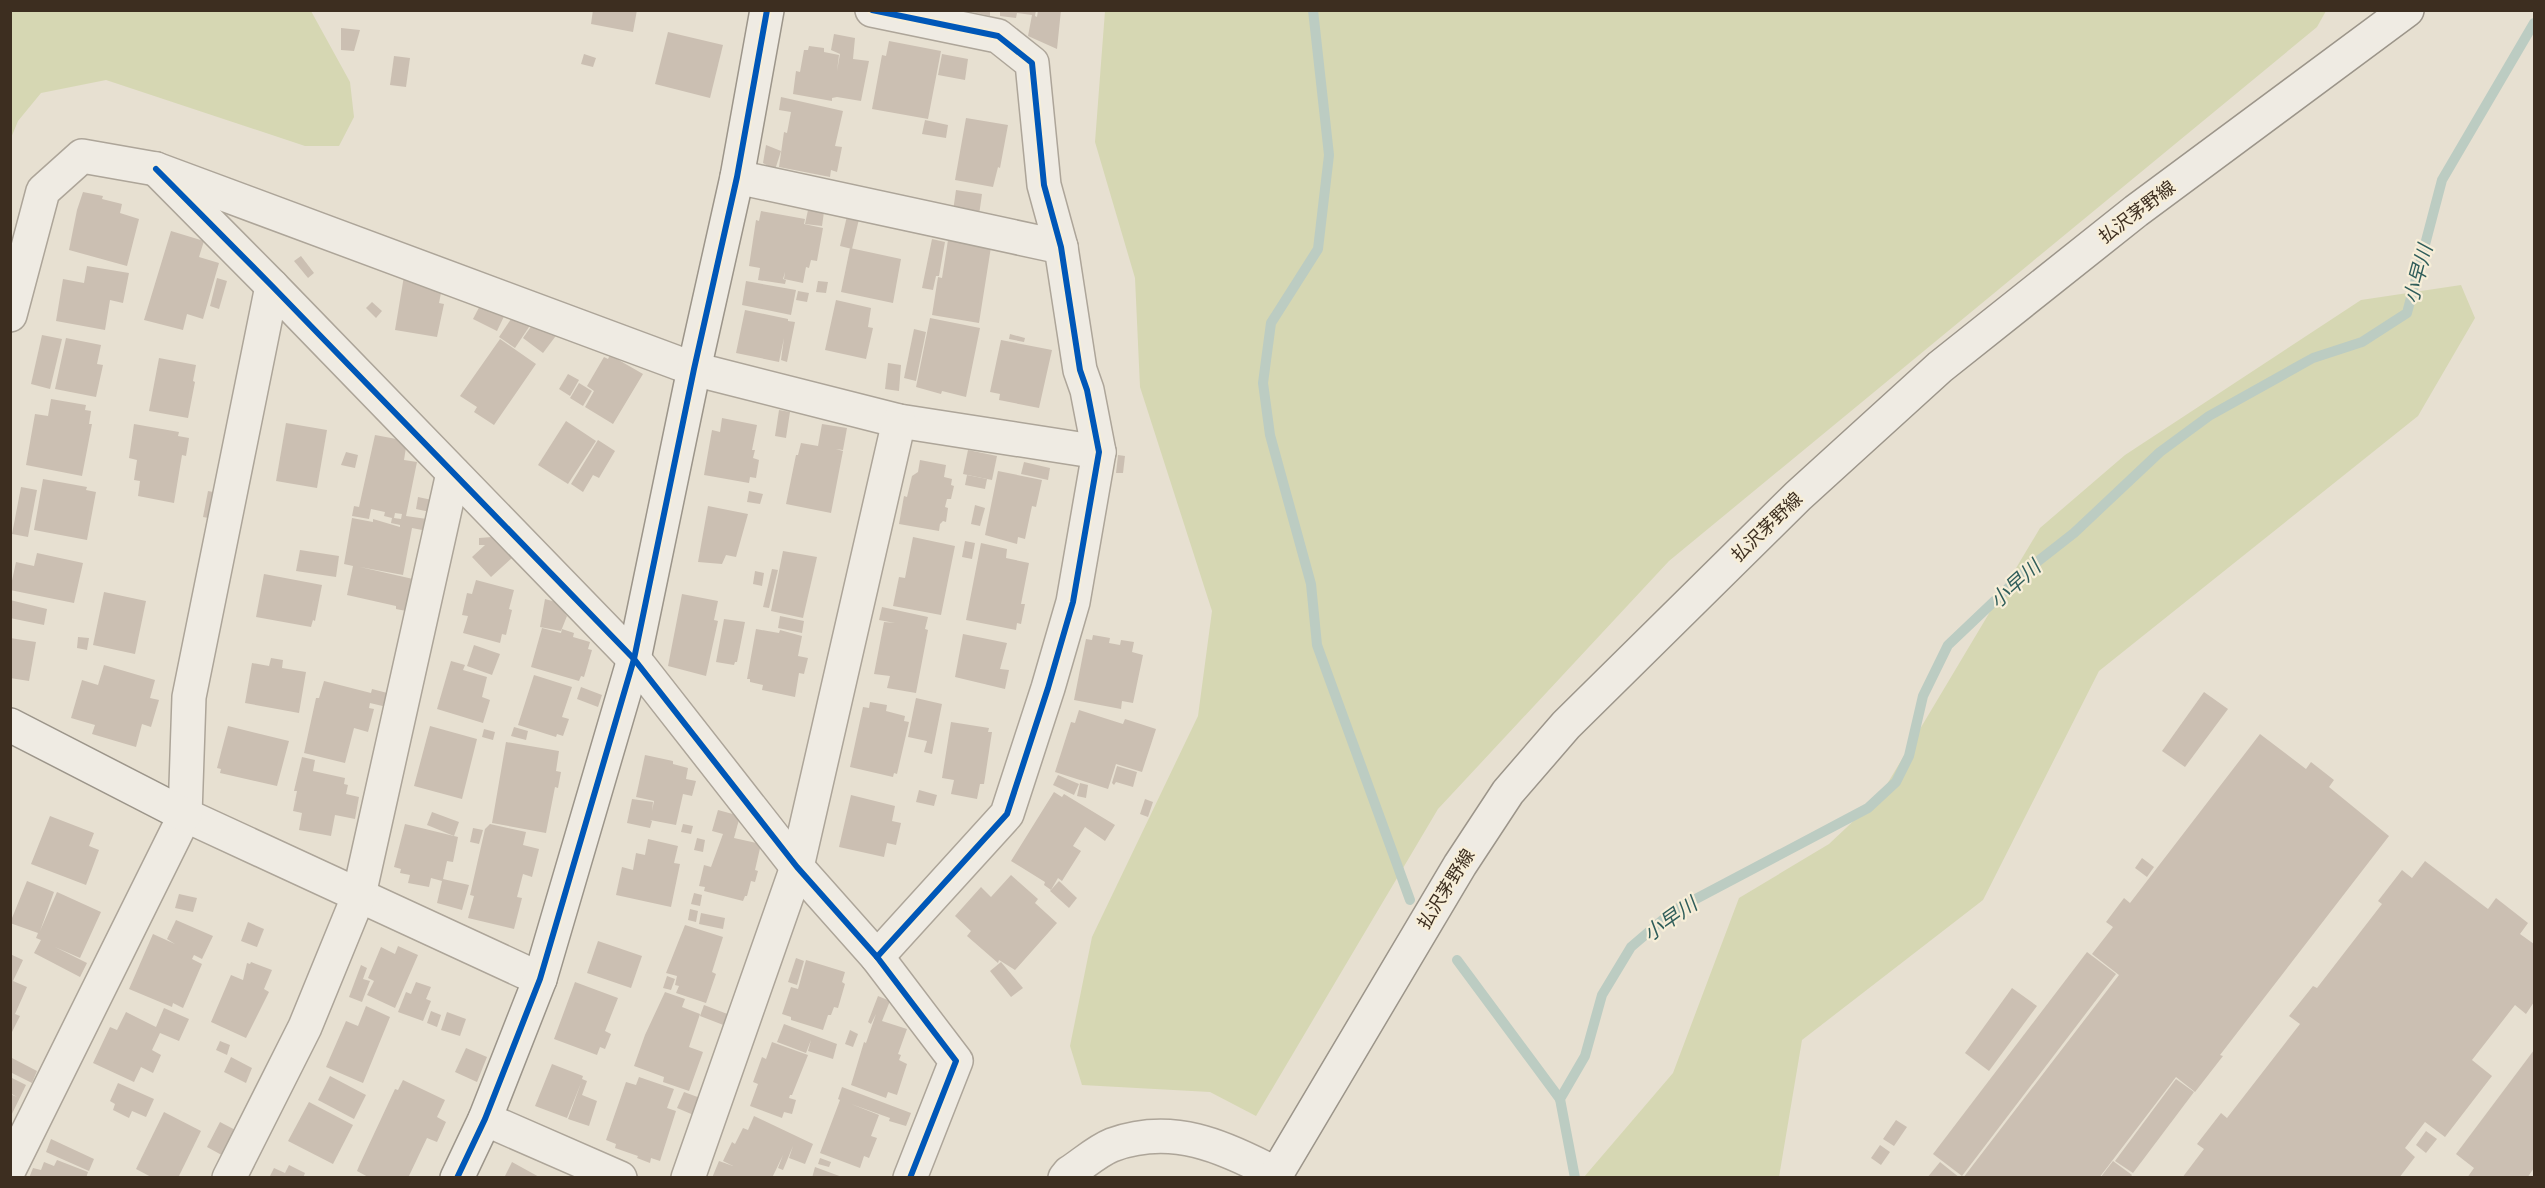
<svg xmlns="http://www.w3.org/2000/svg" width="2545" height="1188" font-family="'Crimson Pro','Noto Sans JP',serif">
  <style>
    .green { fill: #d6d7b3 }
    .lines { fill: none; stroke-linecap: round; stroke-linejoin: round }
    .stream { stroke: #bcccc2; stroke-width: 10 }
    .building { fill: #cbbfb2; fill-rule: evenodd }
    .street-casing { stroke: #ada599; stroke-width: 36 }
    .secondary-casing { stroke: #9c958a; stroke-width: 36 }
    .street { stroke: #efebe3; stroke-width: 33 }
    .secondary { stroke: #efebe3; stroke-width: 33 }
    .cycleway-casing { stroke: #f7eed8; stroke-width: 10 }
    .cycleway { stroke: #0057b8; stroke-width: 6 }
    .labels { text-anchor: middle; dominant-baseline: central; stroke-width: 4.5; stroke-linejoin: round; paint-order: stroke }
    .street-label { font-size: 18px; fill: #3d2e20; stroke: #f7eed8 }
    .water-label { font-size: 20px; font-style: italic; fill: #2f5d5a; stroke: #f7eed8 }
  </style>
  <rect width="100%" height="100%" fill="#e7e0d1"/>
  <!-- green -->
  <g class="green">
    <polygon points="11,10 311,11 350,82 354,117 339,146 305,146 106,80 41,93 18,121 11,138"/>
    <polygon points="1105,11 1105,10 2326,11 2317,27 1669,561 1438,809 1256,1116 1210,1092 1082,1085 1070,1046 1092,937 1198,716 1212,611 1140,387 1135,278 1095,142"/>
    <polygon points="2461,285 2475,318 2418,416 2099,671 1983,900 1802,1040 1779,1177 1584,1177 1673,1073 1739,898 1829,844 1880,796 2040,528 2125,455 2361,300"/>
  </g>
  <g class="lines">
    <!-- stream -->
    <g class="stream">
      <polyline points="1313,10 1329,155 1318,249 1271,323 1263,383 1270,435 1311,584 1317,645 1410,900"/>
      <polyline points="1457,960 1560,1099"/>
      <polyline points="1575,1178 1560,1099 1585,1056 1602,995 1631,947 1673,911 1868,808 1896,782 1909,756 1923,696 1948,645 2028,569 2074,533 2160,452 2209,416 2313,358 2362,342 2407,313 2442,180 2534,23"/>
    </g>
  </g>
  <!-- building -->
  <g class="building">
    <polygon points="593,10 637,10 633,32 591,24"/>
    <polygon points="964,10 990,10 990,16"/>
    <polygon points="1000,10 1036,10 1035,16 1037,17 1038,10 1061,10 1057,49 1028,36 1032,15 1017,13 1016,18 1000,16"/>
    <polygon points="341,28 360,30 354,51 341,50"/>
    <polygon points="668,32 723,45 710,98 655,84"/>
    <polygon points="834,34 855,38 853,59 869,61 861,101 837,97 832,98 832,101 793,94 796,71 800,72 804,50 808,50 809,46 824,48 824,52 839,55 837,71 840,54 831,50"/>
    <polygon points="889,41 941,51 928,119 872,109 882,55 886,56"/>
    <polygon points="584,54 596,58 593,67 581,64"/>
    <polygon points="942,54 968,59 965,80 938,75"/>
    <polygon points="394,56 410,58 406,87 390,85"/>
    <polygon points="781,97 843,111 835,146 842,147 837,172 831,170 830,177 779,167 784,132 787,133 791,112 779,110"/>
    <polygon points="966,118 1008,125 1000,168 998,167 993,187 955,180"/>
    <polygon points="925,120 948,125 946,138 922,134"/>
    <polygon points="766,145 781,151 775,170 763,163"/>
    <polygon points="956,190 982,194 979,215 953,211"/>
    <polygon points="83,192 103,196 102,199 122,204 120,213 139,219 127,266 69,250 77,210"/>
    <polygon points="808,210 824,212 822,226 805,224"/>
    <polygon points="761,211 805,219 804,224 823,228 817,261 811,260 809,268 806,267 803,283 784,279 785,272 783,279 786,280 785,284 758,280 760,268 749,266 756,220 759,221"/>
    <polygon points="847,216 859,219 852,249 840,246"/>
    <polygon points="171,231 204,241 199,257 219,263 203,319 187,314 183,330 144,320"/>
    <polygon points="932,239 945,242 939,276 936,276 933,290 922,288"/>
    <polygon points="948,240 991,247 979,323 932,315 938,277 942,278"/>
    <polygon points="850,248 901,259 893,303 841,292"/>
    <polygon points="301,256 314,273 308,278 294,261"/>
    <polygon points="87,266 129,273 123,303 110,300 105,330 56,321 63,279 84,283"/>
    <polygon points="404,276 443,283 439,303 444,304 437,337 395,330"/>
    <polygon points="217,278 227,281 219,309 210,306"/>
    <polygon points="746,281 796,290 791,315 742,305"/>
    <polygon points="818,281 828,282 826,293 816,292"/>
    <polygon points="798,291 809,293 807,302 796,300"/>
    <polygon points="485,296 508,308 497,331 473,319"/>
    <polygon points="836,300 871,308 868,327 873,328 866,359 825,350"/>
    <polygon points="372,302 382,311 376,318 366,308"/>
    <polygon points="517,310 533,321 515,348 499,337"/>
    <polygon points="745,310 788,319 788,321 795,322 787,362 781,360 784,338 779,362 736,353"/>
    <polygon points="537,318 558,333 543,353 523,338"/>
    <polygon points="930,318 980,328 966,397 942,391 941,394 916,387"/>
    <polygon points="914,329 926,332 916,381 904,378"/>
    <polygon points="1010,334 1025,338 1024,342 1009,339"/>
    <polygon points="42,335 62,339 50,389 31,384"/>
    <polygon points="66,338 101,345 97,364 103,365 96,397 55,389"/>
    <polygon points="500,339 536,364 494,425 474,412 477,407 460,396"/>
    <polygon points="1001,340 1052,350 1039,408 999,400 1000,394 990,392"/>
    <polygon points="610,355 643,374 613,424 585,407 594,391 587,386 604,357 608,359"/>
    <polygon points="159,358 196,365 193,381 195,382 188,418 149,411"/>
    <polygon points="888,363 901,365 899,391 885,389"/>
    <polygon points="568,374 579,380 570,396 559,389"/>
    <polygon points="579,383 592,391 583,406 570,398"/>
    <polygon points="51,399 86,405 85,410 91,411 89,424 92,424 82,476 26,465 35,414 48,416"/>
    <polygon points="779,410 790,412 786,438 775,436"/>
    <polygon points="722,418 757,425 752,450 755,450 753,458 759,460 756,478 750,477 749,483 704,475 712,430 720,432"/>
    <polygon points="566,421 596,441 568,484 538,465"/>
    <polygon points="286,423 327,430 317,488 276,481"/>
    <polygon points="134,424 179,432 178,436 189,438 186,456 182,455 174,503 138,496 140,481 134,480 137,460 129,458"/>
    <polygon points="822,424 847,428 843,450 836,449 843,451 831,513 786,504 796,455 798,455 801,443 818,446"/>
    <path d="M 375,435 L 407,441 L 404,460 L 417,462 L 406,516 L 434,520 L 432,532 L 412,528 L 403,575 L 360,567 L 413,579 L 406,611 L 396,609 L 396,606 L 347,595 L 353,566 L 344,564 L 352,518 L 373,522 L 373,519 L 400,527 L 400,525 L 391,523 L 392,518 L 384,516 L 385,512 L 371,509 L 369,519 L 352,516 L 354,506 L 359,507 ZM 395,513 L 402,514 L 401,519 L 394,518 Z"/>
    <polygon points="598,440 615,451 599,478 593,475 583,492 571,484"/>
    <polygon points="968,450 997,456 992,480 963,474"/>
    <polygon points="346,452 358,455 355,468 341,465"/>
    <polygon points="1118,455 1125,456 1123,473 1116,473"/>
    <polygon points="920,460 946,465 944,477 952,479 951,485 954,486 951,499 947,499 945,507 948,508 946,522 943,521 940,524 939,531 899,524 904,496 907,497 912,476 918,472"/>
    <polygon points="1024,462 1050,468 1048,480 1021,474"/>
    <polygon points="998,471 1042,480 1036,507 1032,506 1025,539 1018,537 1017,544 985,535"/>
    <polygon points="967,475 987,479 985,489 965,485"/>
    <polygon points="43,479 87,487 86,490 96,492 87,540 34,530"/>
    <polygon points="21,487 37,490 28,537 12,534"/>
    <polygon points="208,491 229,495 224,521 203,517"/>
    <polygon points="749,491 763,494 760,504 747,502"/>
    <polygon points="418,497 432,500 430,512 416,509"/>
    <polygon points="975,505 985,508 980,526 971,524"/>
    <polygon points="708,506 748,514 736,557 726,555 722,564 698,562"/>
    <polygon points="492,537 512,558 491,577 472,557 485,545 479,545 479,538"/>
    <polygon points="913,537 955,546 941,615 893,606 899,577 905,578"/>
    <polygon points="965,541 975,543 972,559 962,557"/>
    <polygon points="981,543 1007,549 1006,558 1029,563 1021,604 1025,604 1021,624 1017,623 1016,630 966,620"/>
    <polygon points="300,550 339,556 336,577 296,571"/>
    <polygon points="783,551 817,557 803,618 771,611"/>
    <polygon points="37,553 83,563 74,603 10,590 16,562 34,566"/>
    <polygon points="772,569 778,570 769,608 763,607"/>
    <polygon points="755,571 764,573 762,586 753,584"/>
    <polygon points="264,574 322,585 315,621 313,620 311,627 256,617"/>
    <polygon points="476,580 514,590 509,609 512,610 506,635 502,634 500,643 463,633 468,616 462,615 467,593 472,594"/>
    <polygon points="104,592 146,601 135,654 93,645"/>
    <polygon points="682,594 718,601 714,620 718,621 706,676 668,666"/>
    <polygon points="545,599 556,602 567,616 561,631 540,627"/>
    <polygon points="10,600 47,609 44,625 10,618"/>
    <polygon points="882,607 928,617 925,629 928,630 916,693 887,688 890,676 874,674 884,622 895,623 879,620"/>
    <polygon points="780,616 804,621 802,633 778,628"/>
    <polygon points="724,619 745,622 737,662 735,662 734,665 716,662"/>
    <polygon points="542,628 561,633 562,629 574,633 573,637 590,642 588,649 592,650 584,677 581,676 579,681 531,667"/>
    <polygon points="756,629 779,633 780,630 802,636 798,656 808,658 804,674 799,673 795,697 762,690 763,685 750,682 750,679 747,679"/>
    <polygon points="963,634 1007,643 1000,669 1009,670 1005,689 955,677"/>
    <polygon points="1093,635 1110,638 1109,643 1120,645 1121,640 1134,642 1132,652 1143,655 1133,703 1122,701 1121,709 1074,700 1086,639 1092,640"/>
    <polygon points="78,637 89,638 87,650 77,648"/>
    <polygon points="10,638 36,642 29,681 10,678"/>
    <polygon points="474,645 500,654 492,675 467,666"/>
    <polygon points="271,658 283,660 282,668 306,672 299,713 245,703 252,663 269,666"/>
    <polygon points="451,661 465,665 463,670 487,677 482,697 490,700 483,723 437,709"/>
    <polygon points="104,665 155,680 150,698 159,700 151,727 142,724 136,747 92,734 95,725 71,718 82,680 98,685"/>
    <polygon points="534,675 572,687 562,717 569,719 563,736 557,734 556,737 518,725"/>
    <polygon points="324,681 371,693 372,689 395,695 391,708 370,703 369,708 374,709 368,732 354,728 345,763 304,753 316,698 319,698"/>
    <polygon points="581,687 602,695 598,707 577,699"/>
    <polygon points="2204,692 2228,709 2185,767 2162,751"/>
    <polygon points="916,698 942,704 932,754 924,752 927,741 908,737"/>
    <polygon points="870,702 887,705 886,711 905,716 904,721 909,722 897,774 894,773 893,777 850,767 863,707 869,708"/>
    <polygon points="1079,710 1123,724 1125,719 1156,729 1142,772 1116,764 1108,789 1055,772 1071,722 1075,723"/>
    <polygon points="951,722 989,728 988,732 992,732 984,784 980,784 977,799 951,794 954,780 942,778"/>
    <polygon points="228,726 289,741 277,786 220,773 221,769 217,768"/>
    <polygon points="430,726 477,739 462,799 414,786"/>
    <polygon points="514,727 528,731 526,740 511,736"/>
    <polygon points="484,729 495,732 493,740 482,737"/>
    <polygon points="2260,734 2306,769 2311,762 2334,780 2329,787 2389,836 2220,1055 2223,1056 2195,1092 2176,1077 2099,1178 1963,1178 2119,975 2092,954 2113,927 2106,922 2124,898 2130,903"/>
    <polygon points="506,742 559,751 556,771 561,772 558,788 555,787 546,833 492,823"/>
    <polygon points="645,755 673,761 673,764 688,768 686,779 696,781 692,796 683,794 676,825 650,820 652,821 650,828 627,823 632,799 653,802 652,811 654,801 636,797"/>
    <polygon points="302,757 315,760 313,771 345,778 344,784 348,785 346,794 359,797 355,819 335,815 331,836 299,830 302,813 293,811 297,791 294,791"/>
    <polygon points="1117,766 1137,772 1133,787 1116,782 1114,785 1112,783"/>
    <polygon points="1058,775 1079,784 1074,795 1053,785"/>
    <polygon points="1080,783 1088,785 1086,798 1077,796"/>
    <polygon points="919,790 937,795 934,806 916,802"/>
    <polygon points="1054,792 1062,797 1064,794 1115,825 1105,841 1085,827 1073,846 1081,851 1062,881 1058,878 1051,890 1044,885 1045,882 1011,861"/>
    <polygon points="851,795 895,806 892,821 901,823 896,845 887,843 884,857 839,847"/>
    <polygon points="1145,799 1153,802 1148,817 1140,814"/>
    <polygon points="718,810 740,816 734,838 761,844 755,870 758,871 755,882 751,881 747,896 745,896 743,901 704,891 705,887 699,886 704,865 711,867 723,834 712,831"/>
    <polygon points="432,812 459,822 454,836 427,825"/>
    <polygon points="50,816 94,833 89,846 99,850 86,885 31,864"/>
    <polygon points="405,824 458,837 453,862 447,861 443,879 469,885 462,910 437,903 442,881 431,878 429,887 408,883 410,875 400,873 401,869 394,867"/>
    <polygon points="490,824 526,832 523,845 539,849 532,877 523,874 517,897 522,898 514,929 468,918 474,896 470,895 485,829"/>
    <polygon points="683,824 693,826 691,834 681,832"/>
    <polygon points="473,828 483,830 479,844 470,842"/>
    <polygon points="697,838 705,840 703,852 694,850"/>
    <polygon points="648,839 678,846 674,863 680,864 671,907 616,895 622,867 633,870 636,853 645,855"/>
    <polygon points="2142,858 2154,867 2147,877 2135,868"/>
    <polygon points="2425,861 2488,909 2496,898 2528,923 2520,934 2534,944 2534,1002 2526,1014 2515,1005 2472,1060 2492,1076 2445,1137 2425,1122 2405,1148 2415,1157 2399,1178 2182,1178 2204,1149 2197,1144 2221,1113 2227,1118 2300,1024 2289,1016 2313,986 2317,988 2382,904 2378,901 2402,870 2412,878"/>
    <polygon points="1011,875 1038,899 1035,903 1057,923 1015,970 999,960 998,963 967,936 971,931 955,916 981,887 991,897"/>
    <polygon points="27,881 54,892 40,931 57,892 101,912 80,958 55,947 87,963 80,977 34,953 41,940 36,938 38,933 10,923"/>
    <polygon points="1059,881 1077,898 1069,908 1050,891"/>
    <polygon points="694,893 702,895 700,906 691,904"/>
    <polygon points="179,894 197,898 193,912 175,908"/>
    <polygon points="690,909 698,911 696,922 688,920"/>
    <polygon points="701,913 725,918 723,929 699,924"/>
    <polygon points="176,920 213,936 202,959 194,955 192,959 202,964 183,1008 173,1003 172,1007 129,989 153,934 175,944 167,939"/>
    <polygon points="248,922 264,929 257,947 241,941"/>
    <polygon points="685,925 723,937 712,972 716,974 706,1003 676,993 679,986 675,985 677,976 666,973"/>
    <polygon points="598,941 642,956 631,988 587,973"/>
    <polygon points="398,946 418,955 395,1008 367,995 374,981 368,978 381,947 395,954"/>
    <polygon points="2087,952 2116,974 1962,1176 1933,1154"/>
    <polygon points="10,954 23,960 13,981 27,987 15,1014 20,1016 10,1036"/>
    <polygon points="796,958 804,961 797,985 788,982"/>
    <polygon points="806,960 845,972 842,982 845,984 838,1008 834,1007 831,1015 828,1015 823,1030 791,1020 791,1017 782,1014 791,987 798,989"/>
    <polygon points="251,962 272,970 264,989 269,992 246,1038 211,1022 231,975 243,980 247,963 250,964"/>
    <polygon points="1001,962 1023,988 1011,997 990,971"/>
    <polygon points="361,965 367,968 363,979 370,981 362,1002 349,997"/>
    <polygon points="667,976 675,979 671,990 663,988"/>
    <polygon points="416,982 431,987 426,999 431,1001 423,1021 398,1012 406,992 411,994"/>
    <polygon points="575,982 618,998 605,1031 611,1034 605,1049 600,1047 597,1055 554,1039"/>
    <polygon points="2012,988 2037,1006 1989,1071 1965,1053"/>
    <polygon points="665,992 685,999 682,1007 700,1014 689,1047 703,1052 689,1091 663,1082 664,1077 634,1066 645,1035"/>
    <polygon points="878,996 890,1001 882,1021 907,1029 898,1054 901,1055 899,1060 907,1064 897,1095 888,1092 886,1098 851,1085 864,1042 866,1043 876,1014 871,1024 868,1022"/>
    <polygon points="704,1005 730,1015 726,1026 700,1016"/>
    <polygon points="366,1006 390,1017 363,1083 326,1067 346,1021 358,1026"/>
    <polygon points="164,1008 189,1019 179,1041 160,1033 152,1050 161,1055 153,1073 141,1067 134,1082 93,1063 110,1027 117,1030 126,1012 156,1027"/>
    <polygon points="431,1011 441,1015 437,1027 427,1023"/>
    <polygon points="447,1012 466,1019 460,1036 441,1030"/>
    <polygon points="784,1024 837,1044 833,1059 808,1051 811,1040 806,1053 777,1042"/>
    <polygon points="850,1030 858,1034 853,1047 845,1044"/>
    <polygon points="220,1041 230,1045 227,1055 216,1050"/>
    <polygon points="772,1042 808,1055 792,1095 790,1095 789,1098 796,1100 792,1114 784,1112 782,1118 750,1106 758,1084 753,1082 762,1057 766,1059"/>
    <polygon points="466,1048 487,1057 477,1082 455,1072"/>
    <polygon points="2534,1050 2534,1168 2527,1178 2467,1178 2474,1168 2456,1154"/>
    <polygon points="10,1057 37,1071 32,1083 10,1072"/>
    <polygon points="231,1057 252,1068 246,1083 224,1072"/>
    <polygon points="552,1064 583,1076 582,1079 587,1081 582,1095 597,1101 589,1126 568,1119 581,1083 567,1118 535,1106"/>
    <polygon points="330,1076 366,1095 354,1119 318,1100"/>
    <polygon points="10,1077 26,1085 10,1118 10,1094 17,1097 10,1093"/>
    <polygon points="639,1077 674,1089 667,1108 676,1111 660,1161 651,1158 650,1163 637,1158 638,1156 615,1148 616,1144 606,1140 626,1082 636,1085"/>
    <polygon points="2176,1079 2194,1092 2133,1173 2115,1161"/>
    <polygon points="403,1080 445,1100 437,1117 446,1122 437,1142 427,1138 408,1178 370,1178 357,1171 359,1166 395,1089 398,1090"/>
    <polygon points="118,1083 154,1099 146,1117 132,1111 129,1118 113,1110 115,1104 110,1101"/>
    <polygon points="842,1087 911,1113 906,1126 889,1121 890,1118 851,1104 879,1115 871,1136 877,1138 869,1158 864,1156 860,1168 820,1153 840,1100 838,1099"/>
    <polygon points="684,1092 703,1099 696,1116 677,1108"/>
    <polygon points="309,1102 353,1125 333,1164 288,1141"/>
    <polygon points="164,1112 201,1131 178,1178 153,1178 136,1169"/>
    <polygon points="754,1116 813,1144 805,1164 789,1158 793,1146 783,1170 778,1168 783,1155 772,1178 712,1178 719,1161 733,1166 723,1161 732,1142 735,1144 743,1128 748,1130"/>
    <polygon points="1896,1120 1907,1127 1894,1146 1883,1139"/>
    <polygon points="220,1122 243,1134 229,1159 207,1147"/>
    <polygon points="2426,1131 2437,1139 2426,1153 2416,1145"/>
    <polygon points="51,1139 94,1159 89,1171 46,1152"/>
    <polygon points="1880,1145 1890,1152 1881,1165 1871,1158"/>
    <polygon points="820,1158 831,1162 829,1167 818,1164"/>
    <polygon points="57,1160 88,1172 86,1178 29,1178 33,1168 41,1170 44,1162 54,1166"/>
    <polygon points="2113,1161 2132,1175 2130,1178 2100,1178"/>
    <polygon points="512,1162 541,1178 504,1178"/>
    <polygon points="1940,1162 1960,1178 1927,1178"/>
    <polygon points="289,1165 305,1173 303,1178 269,1178 274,1168 285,1173"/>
    <polygon points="815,1167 842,1177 842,1178 812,1178"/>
  </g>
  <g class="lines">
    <!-- street casing -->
    <g class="street-casing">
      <g id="street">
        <polyline points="872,10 998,36 1032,63 1044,185 1061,247 1080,370 1087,390 1099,452 1073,602 1048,688 1007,814 877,957"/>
        <polyline points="156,169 272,286 634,659 797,867 877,957 956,1061 910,1178"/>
        <polyline points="737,177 1061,247"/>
        <polyline points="10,315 43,191 82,156 156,169 694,369 899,421 1099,452"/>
        <polyline points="185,815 540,979"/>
        <polyline points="485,1119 620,1178"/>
        <polyline points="10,1168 185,815 189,697 272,286"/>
        <polyline points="229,1178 305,1027 359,895 453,473"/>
        <polyline points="688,1178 797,867 899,421"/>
        <path d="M 1065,1178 L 1069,1173 C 1083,1164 1097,1151 1112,1145 C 1172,1123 1223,1146 1276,1174"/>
      </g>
    </g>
    <!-- secondary casing -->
    <g class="secondary-casing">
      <g id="secondary">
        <polyline points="10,725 185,815"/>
        <polyline points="457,1178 485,1119 540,979 634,659 694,369 737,177 767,10"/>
        <polyline points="1274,1178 1460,865 1508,792 1566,725 1798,496 1940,367 2136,211 2407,10"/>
      </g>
    </g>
    <!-- street -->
    <use href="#street" class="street"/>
    <!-- secondary -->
    <use href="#secondary" class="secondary"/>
    <!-- cycleway casing -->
    <g class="cycleway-casing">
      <g id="cycleway">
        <polyline points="872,10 998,36 1032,63 1044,185 1061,247 1080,370 1087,390 1099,452 1073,602 1048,688 1007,814 877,957"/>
        <polyline points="156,169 272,286 634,659 797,867 877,957 956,1061 910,1178"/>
        <polyline points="457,1178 485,1119 540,979 634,659 694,369 737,177 767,10"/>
      </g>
    </g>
    <!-- cycleway -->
    <use href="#cycleway" class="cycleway"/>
  </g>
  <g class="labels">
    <!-- street labels -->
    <g class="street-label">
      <text transform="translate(2137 212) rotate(-37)">払沢茅野線</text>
      <text transform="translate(1767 527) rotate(-44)">払沢茅野線</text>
      <text transform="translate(1446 889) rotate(-58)">払沢茅野線</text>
    </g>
    <!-- water labels -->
    <g class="water-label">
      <text transform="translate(2418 274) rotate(-75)">小早川</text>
      <text transform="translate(2015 584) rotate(-42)">小早川</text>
      <text transform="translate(1670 919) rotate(-35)">小早川</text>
    </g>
  </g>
  <!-- border -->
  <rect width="2545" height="1188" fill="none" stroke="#3d2e20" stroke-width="24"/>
</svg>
